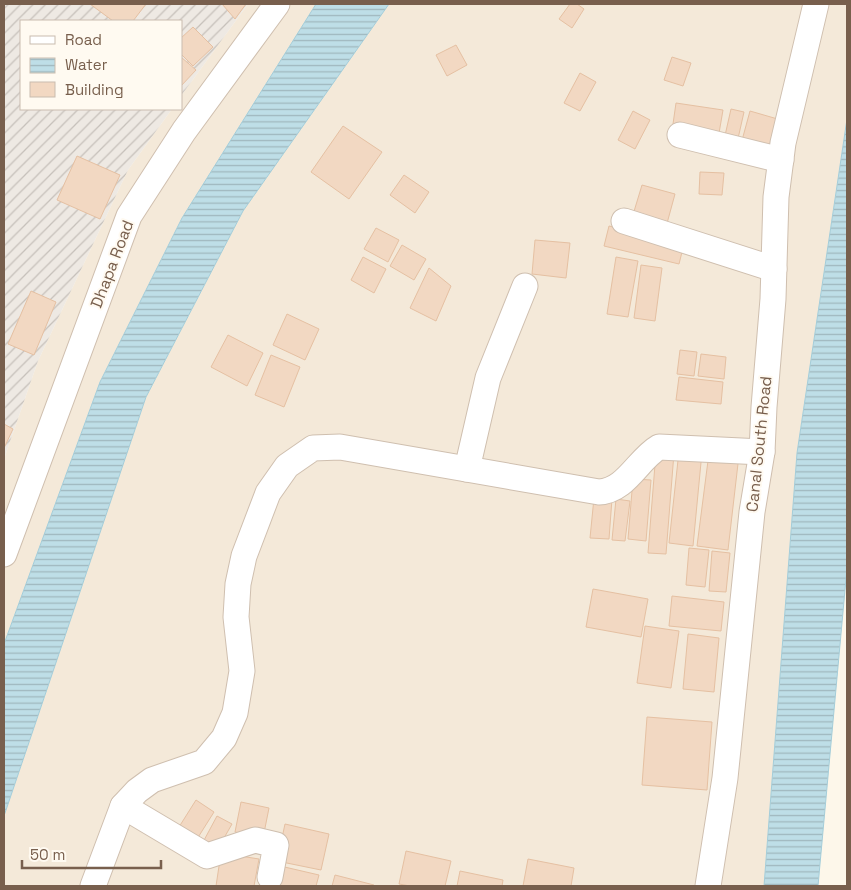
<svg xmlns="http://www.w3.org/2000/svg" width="851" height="890" font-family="'Space Grotesk',sans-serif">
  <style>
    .residential { fill: #f4e9d9 }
    .industrial { fill: url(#industrial-furrows) }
    .water { fill: url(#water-rules); stroke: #a4cdd9 }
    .building { fill: #f2d8c2; stroke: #e5c0a2 }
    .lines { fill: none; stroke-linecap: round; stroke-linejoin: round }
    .minor-casing { stroke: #cfbfaf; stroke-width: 27 }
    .minor { stroke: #fff; stroke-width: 25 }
    .labels { text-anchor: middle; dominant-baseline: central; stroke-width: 4; stroke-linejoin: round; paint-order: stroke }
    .street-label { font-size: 16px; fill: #785f4d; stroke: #fffaf1 }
  </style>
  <defs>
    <pattern id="industrial-furrows" width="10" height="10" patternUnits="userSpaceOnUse" patternTransform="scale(1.25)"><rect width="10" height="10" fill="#eee9e3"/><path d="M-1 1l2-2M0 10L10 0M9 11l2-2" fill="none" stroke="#c6c0ba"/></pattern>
    <pattern id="water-rules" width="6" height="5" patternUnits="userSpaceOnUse" patternTransform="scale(1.25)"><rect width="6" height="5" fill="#bedee7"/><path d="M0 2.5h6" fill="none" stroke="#9fb7bd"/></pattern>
  </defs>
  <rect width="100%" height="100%" fill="#fdf7ea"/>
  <!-- residential -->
  <g class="residential">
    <polygon points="248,4 316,4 182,218 100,382 4,644 4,459 38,361 128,170 172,109 181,109 181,96"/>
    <polygon points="389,4 847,4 847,119 797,453 764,886 4,886 4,816 146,397 243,211"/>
  </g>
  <!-- industrial -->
  <polygon class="industrial" points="4,4 248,4 181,96 181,21 21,21 21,109 172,109 128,170 38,361 4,459"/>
  <!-- water -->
  <g class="water">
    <polygon points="316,4 389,4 243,211 146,397 4,816 4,644 100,382 182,218"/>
    <polygon points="847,119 847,568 818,886 764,886 797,453"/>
  </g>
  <!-- building -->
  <g class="building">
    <polygon points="90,4 146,4 133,21 113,21"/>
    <polygon points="222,4 246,4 235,19"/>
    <polygon points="570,4 577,4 584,9 572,28 559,19"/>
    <polygon points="193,27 213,47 193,66 181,54 181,38"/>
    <polygon points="456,45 467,65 447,76 436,55"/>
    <polygon points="181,57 196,70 181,86"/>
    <polygon points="672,57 691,63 683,86 664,80"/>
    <polygon points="580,73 596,82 580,111 564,103"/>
    <polygon points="676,103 723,110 718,139 672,131"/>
    <polygon points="731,109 744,112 737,143 724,140"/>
    <polygon points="633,111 650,120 635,149 618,140"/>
    <polygon points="750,111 781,120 772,152 741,144"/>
    <polygon points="343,126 382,152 349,199 311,172"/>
    <polygon points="77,156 120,175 100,219 57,200"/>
    <polygon points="700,172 724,173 722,195 699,194"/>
    <polygon points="404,175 429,192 415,213 390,195"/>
    <polygon points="642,185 675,194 666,227 632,218"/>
    <polygon points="609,226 684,244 679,264 604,246"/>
    <polygon points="376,228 399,240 388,262 364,249"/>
    <polygon points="535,240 570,243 566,278 532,274"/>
    <polygon points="402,245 426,259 414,280 390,266"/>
    <polygon points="363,257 386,269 374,293 351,280"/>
    <polygon points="616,257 638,261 628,317 607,314"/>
    <polygon points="641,265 662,268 655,321 634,318"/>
    <polygon points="429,268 451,286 436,321 410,308"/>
    <polygon points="31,291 56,302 34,355 8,344"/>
    <polygon points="287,314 319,329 305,360 273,345"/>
    <polygon points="228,335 263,353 247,386 211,367"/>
    <polygon points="680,350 697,352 694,376 677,374"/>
    <polygon points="701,354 726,357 724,379 698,376"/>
    <polygon points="271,355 300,367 284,407 255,395"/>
    <polygon points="679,377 723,382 721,404 676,400"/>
    <polygon points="4,424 13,429 4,448"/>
    <polygon points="679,451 702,452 693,546 669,543"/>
    <polygon points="656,452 674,453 666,554 648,553"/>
    <polygon points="709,453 739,455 728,550 697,546"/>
    <polygon points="633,479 651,480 646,541 628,539"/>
    <polygon points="594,498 612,499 609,539 590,538"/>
    <polygon points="616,499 630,501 625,541 612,540"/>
    <polygon points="689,548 709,550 705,587 686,585"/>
    <polygon points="712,551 730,553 726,592 709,591"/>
    <polygon points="593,589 648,599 641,637 586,627"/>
    <polygon points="672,596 724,602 721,631 669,626"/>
    <polygon points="645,626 679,631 671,688 637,683"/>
    <polygon points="688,634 719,638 714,692 683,689"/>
    <polygon points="647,717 712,722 707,790 642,785"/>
    <polygon points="196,800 214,812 197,839 179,827"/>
    <polygon points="241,802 269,808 263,838 235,832"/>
    <polygon points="217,816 232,824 216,852 202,844"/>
    <polygon points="285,824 329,834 321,870 277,861"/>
    <polygon points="406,851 451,861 445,886 410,886 399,884"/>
    <polygon points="221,853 259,859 254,886 216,886"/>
    <polygon points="528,859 574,868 571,886 523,886"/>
    <polygon points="276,865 319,875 316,886 271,886"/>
    <polygon points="460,871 503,880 502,886 457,886"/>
    <polygon points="335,875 374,885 374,886 332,886"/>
  </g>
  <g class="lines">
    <!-- minor casing -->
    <g class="minor-casing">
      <g id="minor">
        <polyline points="680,135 781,160"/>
        <polyline points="624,221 774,269"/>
        <polyline points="467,469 488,378 525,286"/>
        <polyline points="4,554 129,216 184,131 277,4"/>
        <polyline points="123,806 207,856 255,840 276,845 270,877"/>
        <path d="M 93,886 L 123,806 L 137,791 L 152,780 L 204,762 L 224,738 L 235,713 L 242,671 L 236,617 L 238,584 L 244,556 L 268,493 L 287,466 L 313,448 L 340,447 L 599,492 C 626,491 638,459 659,447 L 762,452"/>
        <polyline points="708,886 725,778 752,512 762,452 764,407 773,299 776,197 783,143 816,4"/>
      </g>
    </g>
    <!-- minor -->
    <use href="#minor" class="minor"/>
  </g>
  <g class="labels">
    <!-- street labels -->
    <g class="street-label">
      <text transform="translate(112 264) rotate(-69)">Dhapa Road</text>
      <text transform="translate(759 444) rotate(-84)">Canal South Road</text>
    </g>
  </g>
  <!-- border -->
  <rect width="851" height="890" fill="none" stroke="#785f4d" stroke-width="10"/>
  <!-- legend -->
  <rect x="20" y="20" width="162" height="90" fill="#fffaf1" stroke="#c9bcaf"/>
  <rect x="30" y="36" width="25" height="8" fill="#ffffff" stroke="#c9bcaf"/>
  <text x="65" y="45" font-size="15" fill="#785f4d">Road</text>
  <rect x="30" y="58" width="25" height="15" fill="url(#water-rules)" stroke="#c9bcaf"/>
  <text x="65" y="70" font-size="15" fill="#785f4d">Water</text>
  <rect x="30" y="82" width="25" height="15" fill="#f2d8c2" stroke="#c9bcaf"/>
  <text x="65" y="95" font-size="15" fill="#785f4d">Building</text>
  <!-- scale -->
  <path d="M22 860v8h139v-8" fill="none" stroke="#785f4d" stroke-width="2.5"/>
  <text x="30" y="860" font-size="15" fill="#785f4d" stroke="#fffaf1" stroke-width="4" paint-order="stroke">50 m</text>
</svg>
